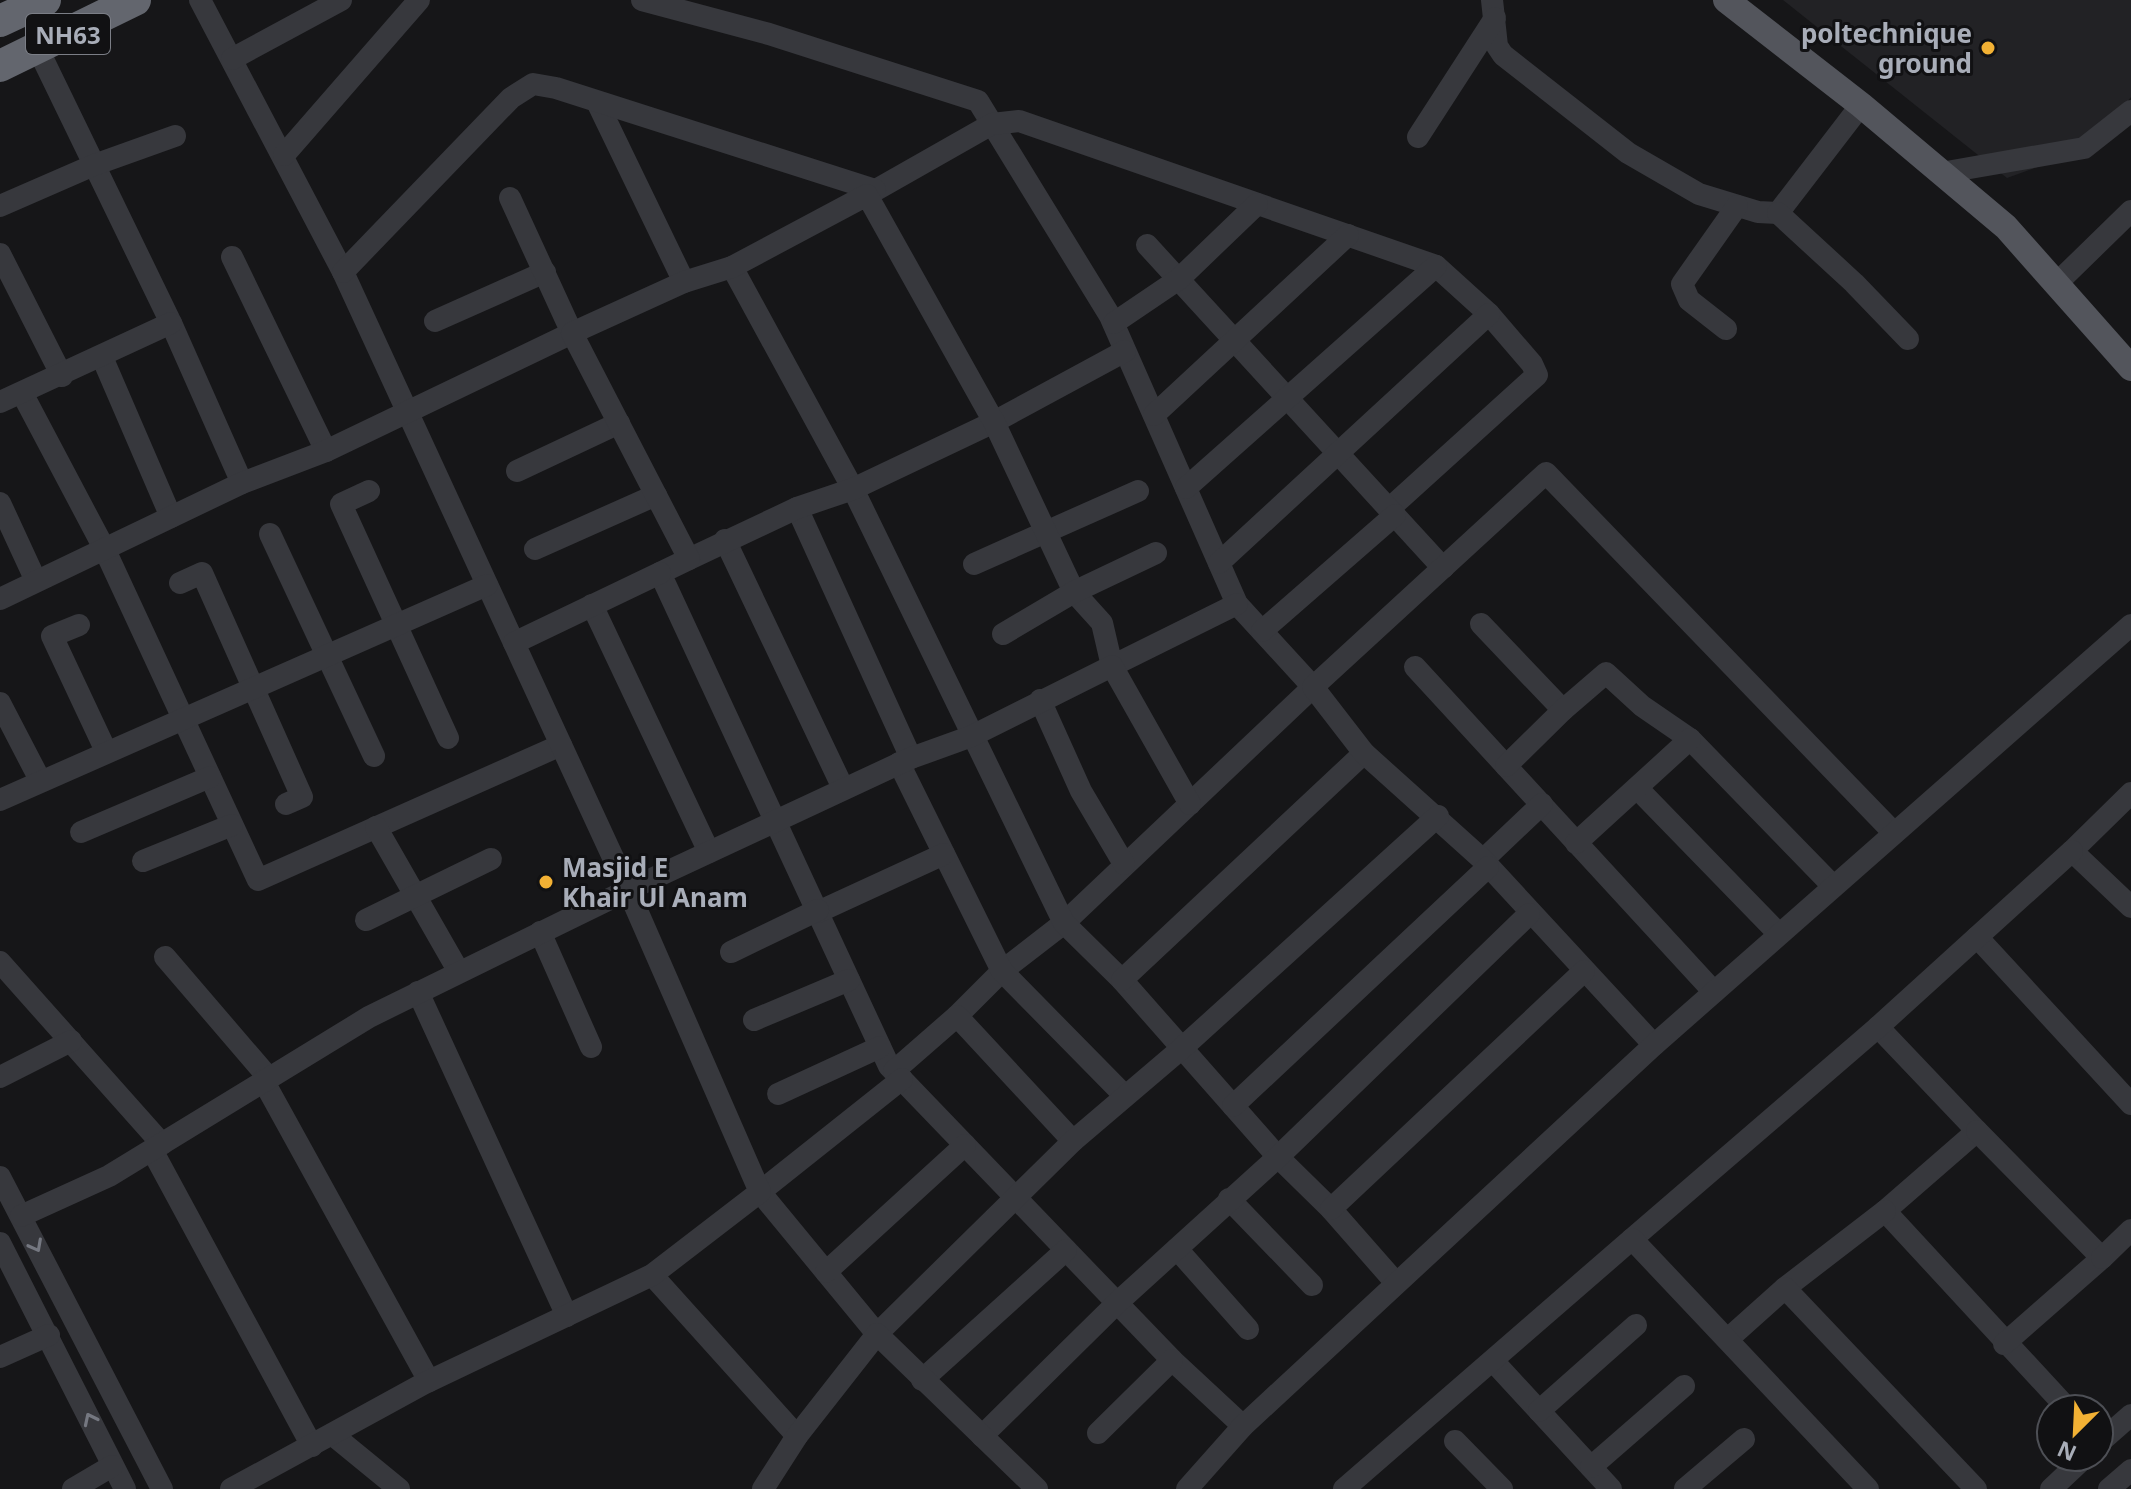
<svg xmlns="http://www.w3.org/2000/svg" width="2131" height="1489" font-family="'Noto Sans',sans-serif">
  <style>
    .built { fill: #222225 }
    .lines { fill: none; stroke-linecap: round; stroke-linejoin: round }
    .minor { stroke: #37383d; stroke-width: 22 }
    .major { stroke: #53555c; stroke-width: 26 }
    .highway { stroke: #63666e; stroke-width: 32 }
    .oneway { stroke: #757881 }
    .poi-dot { fill: #f2b134; stroke: #111113; stroke-width: 3 }
    .labels { text-anchor: middle; dominant-baseline: central; stroke-width: 6; stroke-linejoin: round; paint-order: stroke }
    .shield { fill: #111113; stroke: #7b7e86; stroke-width: 2 }
    .shield-label { font-size: 24px; font-weight: bold; fill: #a8adb8 }
    .poi-label { font-size: 26px; font-weight: bold; fill: #a8adb8; stroke: #111113; text-anchor: end }
  </style>
  <rect width="100%" height="100%" fill="#161618"/>
  <!-- built -->
  <polygon class="built" points="1783,0 2131,0 2131,97 2092,147 2007,178"/>
  <g class="lines">
    <!-- minor -->
    <g class="minor">
      <polyline points="200,0 343,272 514,643"/>
      <polyline points="642,0 769,34 978,101 1110,316 1237,604 1313,687 1064,923 1002,971 957,1016"/>
      <polyline points="1492,0 1497,46 1503,55 1628,153 1699,194 1758,212 1778,213 1861,105"/>
      <polyline points="38,49 171,323 242,483"/>
      <polyline points="232,59 341,0"/>
      <polyline points="597,102 684,282"/>
      <polyline points="1418,137 1495,18"/>
      <polyline points="284,155 419,0"/>
      <polyline points="1941,173 2084,148 2131,111"/>
      <polyline points="867,195 992,124 1019,121 1436,266 1489,314 1532,364 1537,375 1389,509"/>
      <polyline points="0,206 94,165 175,136"/>
      <polyline points="1778,213 1854,283 1908,339"/>
      <polyline points="1147,245 1443,568"/>
      <polyline points="0,254 62,376"/>
      <polyline points="232,257 326,451"/>
      <polyline points="732,267 853,489 1064,923 1122,980 1278,1157 1331,1209 1396,1283"/>
      <polyline points="343,272 511,98 533,84 556,88 875,190"/>
      <polyline points="2056,284 2131,211"/>
      <polyline points="435,321 545,272"/>
      <polyline points="1114,323 1179,279 1257,204"/>
      <polyline points="1726,329 1689,300 1682,284 1737,206"/>
      <polyline points="102,357 171,517"/>
      <polyline points="22,393 104,548 258,880 561,745"/>
      <polyline points="0,402 171,323"/>
      <polyline points="1154,415 1348,235"/>
      <polyline points="517,471 619,423"/>
      <polyline points="1186,488 1436,266"/>
      <polyline points="369,491 341,504 448,738"/>
      <polyline points="0,503 36,581"/>
      <polyline points="797,508 911,758"/>
      <polyline points="270,534 374,756"/>
      <polyline points="725,540 843,788"/>
      <polyline points="535,549 656,495"/>
      <polyline points="689,559 797,508 853,489 994,422 1125,351"/>
      <polyline points="1219,563 1489,314"/>
      <polyline points="974,564 1138,491"/>
      <polyline points="180,583 202,573 302,797 286,804"/>
      <polyline points="0,599 242,483 326,451 572,333 510,198"/>
      <polyline points="1237,604 1112,666 1102,623 1074,592 994,422 867,195 732,267 684,282 572,333 689,559 660,573 889,1066 1172,1360 1243,1426"/>
      <polyline points="592,605 709,852"/>
      <polyline points="1481,624 1563,710"/>
      <polyline points="79,625 52,636 106,751"/>
      <polyline points="1262,631 1395,515"/>
      <polyline points="1003,634 1074,592 1156,553"/>
      <polyline points="1415,667 1714,992"/>
      <polyline points="1040,700 1081,791 1124,864"/>
      <polyline points="0,703 40,780"/>
      <polyline points="899,763 1002,971 1124,1095"/>
      <polyline points="1506,766 1563,710 1606,673 1642,706 1690,739 1833,886"/>
      <polyline points="1637,788 1779,934"/>
      <polyline points="2131,793 2072,851 2131,907"/>
      <polyline points="0,800 487,585"/>
      <polyline points="376,827 459,972"/>
      <polyline points="81,832 210,777"/>
      <polyline points="1576,843 1690,739"/>
      <polyline points="1483,860 1542,804"/>
      <polyline points="143,861 232,825"/>
      <polyline points="818,912 944,854"/>
      <polyline points="366,920 491,859"/>
      <polyline points="540,932 591,1047"/>
      <polyline points="1977,937 2131,1104"/>
      <polyline points="731,952 818,910"/>
      <polyline points="165,957 268,1077"/>
      <polyline points="0,962 162,1144"/>
      <polyline points="1122,980 1364,753"/>
      <polyline points="418,992 567,1316"/>
      <polyline points="754,1020 849,980"/>
      <polyline points="1878,1027 1977,1131 1885,1211 2068,1409"/>
      <polyline points="1654,1045 1483,860 1364,753 1313,687 1546,473 1894,833"/>
      <polyline points="894,1071 957,1016 1073,1141"/>
      <polyline points="0,1077 71,1041"/>
      <polyline points="902,1079 760,1192 877,1334 1073,1141 1181,1049 1438,816"/>
      <polyline points="263,1080 429,1381"/>
      <polyline points="778,1094 880,1047"/>
      <polyline points="1233,1106 1488,867"/>
      <polyline points="1977,1131 2102,1258 2004,1344"/>
      <polyline points="152,1150 312,1446"/>
      <polyline points="0,1177 162,1489"/>
      <polyline points="1229,1199 1312,1285"/>
      <polyline points="1331,1209 1584,971"/>
      <polyline points="21,1216 109,1176 369,1017 628,890 514,643 660,573"/>
      <polyline points="1632,1239 1878,1027 2072,851"/>
      <polyline points="0,1243 125,1489"/>
      <polyline points="1177,1249 1248,1329"/>
      <polyline points="2102,1258 2131,1230"/>
      <polyline points="826,1272 965,1145"/>
      <polyline points="652,1275 797,1436"/>
      <polyline points="1785,1288 1885,1211"/>
      <polyline points="1728,1339 1785,1288 1976,1489"/>
      <polyline points="0,1357 49,1335"/>
      <polyline points="1494,1362 1611,1489"/>
      <polyline points="922,1380 1066,1250"/>
      <polyline points="1539,1411 1636,1325"/>
      <polyline points="1098,1433 1172,1360"/>
      <polyline points="333,1435 399,1489"/>
      <polyline points="982,1436 1117,1303 1278,1157 1529,914"/>
      <polyline points="1455,1441 1502,1489"/>
      <polyline points="2099,1443 2131,1415"/>
      <polyline points="1591,1467 1684,1386"/>
      <polyline points="73,1489 112,1466"/>
      <polyline points="231,1489 423,1384 652,1275 760,1192 628,890 911,758 972,736 1112,666 1190,804"/>
      <polyline points="763,1489 797,1436 877,1334 1037,1489"/>
      <polyline points="1187,1489 1243,1426 1654,1045 2131,625"/>
      <polyline points="1344,1489 1632,1239 1868,1489"/>
      <polyline points="1685,1489 1744,1439"/>
      <polyline points="2051,1489 2085,1457"/>
      <polyline points="2109,1489 2131,1470"/>
    </g>
    <!-- major -->
    <polyline class="major" points="1726,0 1861,105 2006,227 2131,368"/>
    <!-- highway -->
    <g class="highway">
      <polyline points="0,21 45,0"/>
      <polyline points="0,66 135,0"/>
    </g>
  </g>
  <!-- one-way arrows -->
  <defs><path id="oneway-chevron" d="M-2-3.5L2.5 0L-2 3.5" fill="none" stroke-width="1.6" stroke-linecap="round" stroke-linejoin="round" transform="scale(2)"/></defs>
  <g class="oneway">
    <use href="#oneway-chevron" transform="translate(36 1246) rotate(62)"/>
    <use href="#oneway-chevron" transform="translate(90 1419) rotate(-116)"/>
  </g>
  <!-- markers -->
  <g class="poi-dot">
    <circle cx="1988" cy="48" r="8"/>
    <circle cx="546" cy="882" r="8"/>
  </g>
  <g class="labels">
    <!-- shield labels -->
    <rect class="shield" x="26" y="14" width="84" height="40" rx="6"/>
    <g class="shield-label">
      <text x="68" y="34">NH63</text>
    </g>
    <!-- poi labels -->
    <g class="poi-label">
      <text x="1972" y="33">poltechnique<tspan x="1972" dy="30">ground</tspan></text>
      <text x="562" y="867" text-anchor="start">Masjid E<tspan x="562" dy="30">Khair Ul Anam</tspan></text>
    </g>
  </g>
  <!-- north arrow -->
  <g transform="translate(2075 1433) rotate(204)"><circle r="38" fill="#111113" stroke="#4d4f55" stroke-width="2"/>
  <path d="M0-6L14 30L0 20L-14 30Z" fill="#f2b134"/>
  <text y="-12" font-size="22" font-weight="bold" text-anchor="middle" fill="#a8adb8">N</text>
  </g>
</svg>
